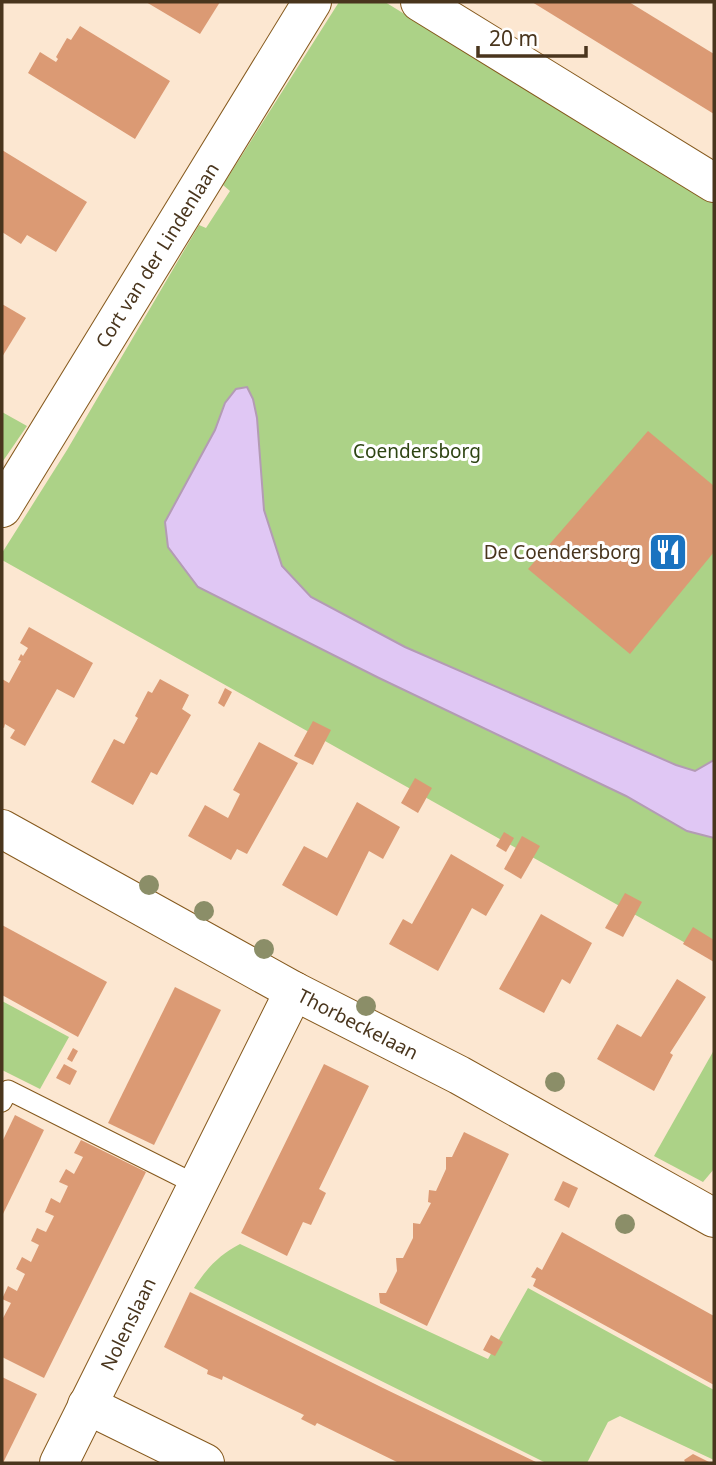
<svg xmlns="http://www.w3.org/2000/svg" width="716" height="1465" font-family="'Noto Sans',sans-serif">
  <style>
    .green { fill: #acd287 }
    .water { fill: #e0c7f4; stroke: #b39bb4; stroke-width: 2 }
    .building { fill: #db9a74 }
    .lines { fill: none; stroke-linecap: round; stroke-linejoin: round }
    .lane-casing { stroke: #85591d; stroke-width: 21 }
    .street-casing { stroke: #85591d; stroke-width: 40 }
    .lane { stroke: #fff; stroke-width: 19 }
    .street { stroke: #fff; stroke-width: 38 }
    .tree { fill: #8b8e68 }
    .labels { text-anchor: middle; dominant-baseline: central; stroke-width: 6; stroke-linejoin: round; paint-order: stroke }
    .street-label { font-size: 19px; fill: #49351d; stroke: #fff }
    .park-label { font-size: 19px; fill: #2e4513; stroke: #fff }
    .poi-label { font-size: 19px; fill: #49351d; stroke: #fff; text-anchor: end }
  </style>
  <rect width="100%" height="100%" fill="#fce7d1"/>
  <!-- green -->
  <g class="green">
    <polygon points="339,2 385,2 714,204 714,959 2,560 2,553 67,450 199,225 206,228 230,191 223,185"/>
    <polygon points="2,412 27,426 3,461 2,460"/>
    <polygon points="2,1001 69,1037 40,1089 2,1070"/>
    <polygon points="714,1050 714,1169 703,1182 654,1156"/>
    <path d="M 240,1244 L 488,1359 L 528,1288 L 714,1390 L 714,1460 L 620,1416 L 608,1422 L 587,1463 L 546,1463 L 194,1288 C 207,1268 219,1255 240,1244 Z"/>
  </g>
  <!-- water -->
  <polygon class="water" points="247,387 253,399 257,418 264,510 282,566 311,597 405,647 676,765 695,771 714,760 714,838 687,831 626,796 379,678 198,587 168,547 165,522 215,430 225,403 236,389"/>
  <!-- building -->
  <g class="building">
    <polygon points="146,2 220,2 200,34"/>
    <polygon points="532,2 629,2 714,54 714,114"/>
    <polygon points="80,26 170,81 135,139 28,73 40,52 56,62 58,59 56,57 67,38 71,40"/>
    <polygon points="2,150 87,202 56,252 27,235 21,244 2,232"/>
    <polygon points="2,304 26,318 2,357"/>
    <polygon points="648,431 714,486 714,552 630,654 528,569"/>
    <polygon points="29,627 93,663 74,698 57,689 25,746 10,738 15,730 5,724 4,728 2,727 2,679 9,683 21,661 18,660 21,654 23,656 28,648 20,643"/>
    <polygon points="160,679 189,695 182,709 191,715 157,775 151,772 133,805 91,782 114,739 124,744 138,718 135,716 148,691 152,693"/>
    <polygon points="225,688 232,692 224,707 218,703"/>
    <polygon points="313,721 331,730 313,765 294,756"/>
    <polygon points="259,742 298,763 247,854 237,849 231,860 188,836 205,805 228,818 240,794 233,790"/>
    <polygon points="415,778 432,788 418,813 401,803"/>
    <polygon points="357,802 400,827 383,859 369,851 337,916 282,885 304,846 327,858"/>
    <polygon points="504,832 514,838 506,852 496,846"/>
    <polygon points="522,836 540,846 521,879 504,869"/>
    <polygon points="451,854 504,885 486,916 472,908 438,971 389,944 403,919 412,924"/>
    <polygon points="625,893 642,902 623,937 605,928"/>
    <polygon points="541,914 592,943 570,984 562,979 544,1013 499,989"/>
    <polygon points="2,925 107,982 78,1037 2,995"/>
    <polygon points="693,927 714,940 714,962 683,944"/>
    <polygon points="677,979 706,997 670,1053 673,1055 654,1091 597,1059 617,1024 641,1037"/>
    <polygon points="175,987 221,1010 154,1145 108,1123"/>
    <polygon points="73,1048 78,1051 72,1062 67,1059"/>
    <polygon points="64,1064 77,1071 70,1085 56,1078"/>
    <polygon points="324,1064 369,1086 319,1189 326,1193 311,1225 303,1222 287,1256 241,1233"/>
    <polygon points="15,1115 44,1130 2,1216 2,1142"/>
    <polygon points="464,1132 509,1154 427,1326 380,1303 379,1293 386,1293 397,1271 396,1258 403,1258 413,1238 413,1223 420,1224 431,1203 428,1202 429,1190 436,1191 446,1169 446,1157 452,1157"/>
    <polygon points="81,1140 146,1172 44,1378 2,1357 2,1320 11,1303 2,1299 8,1286 17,1291 25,1274 16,1269 22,1257 31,1262 39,1245 31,1241 37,1228 46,1232 54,1216 45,1212 51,1198 60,1203 68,1186 59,1182 66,1169 74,1174 83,1157 74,1153"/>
    <polygon points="563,1181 578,1188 569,1208 554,1200"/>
    <polygon points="562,1232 714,1316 714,1385 533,1286 536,1279 531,1277 537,1267 542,1270"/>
    <polygon points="190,1292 383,1388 538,1463 397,1463 397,1462 317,1423 315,1426 301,1419 304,1415 223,1376 222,1380 207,1374 208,1370 164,1347"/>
    <polygon points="491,1335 503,1342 495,1356 483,1350"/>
    <polygon points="2,1377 37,1394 3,1463 2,1463"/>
    <polygon points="693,1454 711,1463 686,1463 684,1460"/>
  </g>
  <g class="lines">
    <!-- lane casing -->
    <g class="lane-casing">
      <polyline id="lane" points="2,1102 8,1090 197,1185"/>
    </g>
    <!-- street casing -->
    <g class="street-casing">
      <g id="street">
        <polyline points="420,2 714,183"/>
        <polyline points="2,508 312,2"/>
        <polyline points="2,829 294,991 459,1075 714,1218"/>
        <polyline points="87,1405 205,1463"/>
        <polyline points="59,1463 294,991"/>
      </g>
    </g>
    <!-- lane -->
    <use href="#lane" class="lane"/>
    <!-- street -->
    <use href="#street" class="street"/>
  </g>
  <!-- trees -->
  <g class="tree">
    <circle cx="149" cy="885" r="10"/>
    <circle cx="204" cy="911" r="10"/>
    <circle cx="264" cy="949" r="10"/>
    <circle cx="366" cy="1006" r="10"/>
    <circle cx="555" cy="1082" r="10"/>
    <circle cx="625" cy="1224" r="10"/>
  </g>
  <!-- icons -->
  <defs>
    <g id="restaurant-square" transform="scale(2.0125)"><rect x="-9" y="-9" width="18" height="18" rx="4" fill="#1a73c0" stroke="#fff"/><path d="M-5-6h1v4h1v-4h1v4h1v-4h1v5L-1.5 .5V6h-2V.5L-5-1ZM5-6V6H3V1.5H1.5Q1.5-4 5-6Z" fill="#fff"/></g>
  </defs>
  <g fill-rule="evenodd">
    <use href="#restaurant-square" x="668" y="552"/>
  </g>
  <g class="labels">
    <!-- street labels -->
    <g class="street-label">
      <text transform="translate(157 255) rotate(-58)">Cort van der Lindenlaan</text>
      <text transform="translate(358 1024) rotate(27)">Thorbeckelaan</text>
      <text transform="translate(128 1324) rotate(-64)">Nolenslaan</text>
    </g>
    <!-- park labels -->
    <g class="park-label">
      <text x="417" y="451">Coendersborg</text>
    </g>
    <!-- poi labels -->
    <g class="poi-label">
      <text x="641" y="552">De Coendersborg</text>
    </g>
  </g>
  <!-- border -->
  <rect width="716" height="1465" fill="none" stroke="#49351d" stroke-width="7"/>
  <!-- scale -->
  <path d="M478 46v10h108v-10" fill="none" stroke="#49351d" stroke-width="3.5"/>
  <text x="489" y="46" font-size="21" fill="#49351d" stroke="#ffffff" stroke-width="5" paint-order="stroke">20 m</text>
</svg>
